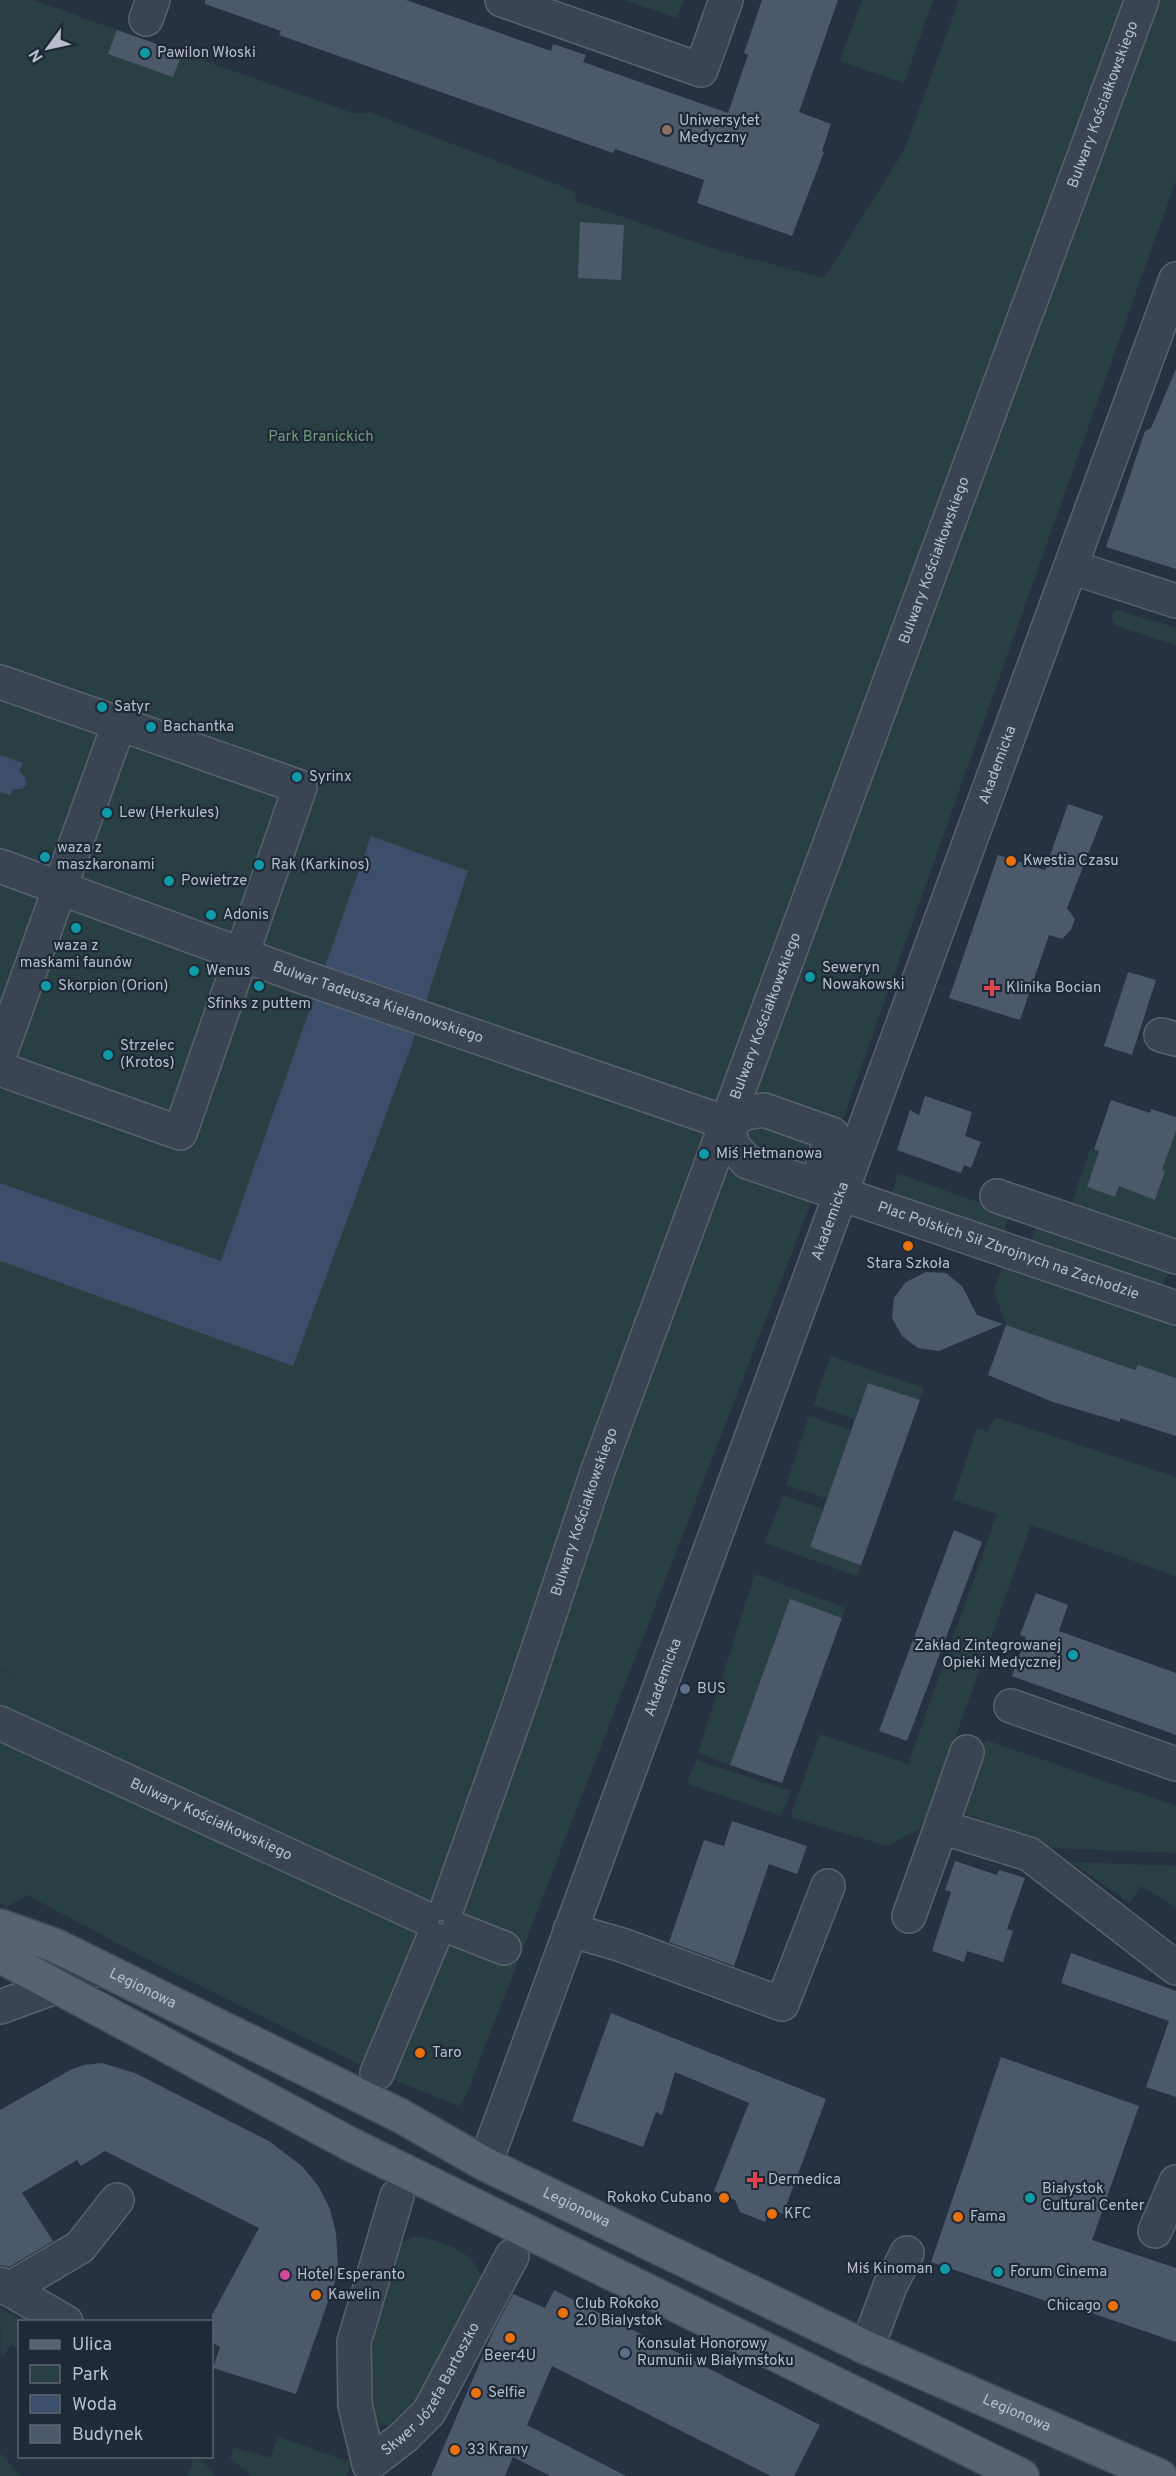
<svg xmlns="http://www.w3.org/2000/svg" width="1176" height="2476" font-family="Overpass,sans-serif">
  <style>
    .green { fill: #284043 }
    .water { fill: #3b4f6b }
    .building { fill: #4c596b }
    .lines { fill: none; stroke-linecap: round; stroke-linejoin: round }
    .minor-casing { stroke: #58626f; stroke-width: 36 }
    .major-casing { stroke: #444d5b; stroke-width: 36 }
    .minor { stroke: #3a4452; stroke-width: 33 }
    .major { stroke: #586372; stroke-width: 33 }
    .culture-dot { fill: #0f9aa8; stroke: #1f2937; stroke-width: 2 }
    .education-dot { fill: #8d6e63; stroke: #1f2937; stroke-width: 2 }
    .food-dot { fill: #e8710a; stroke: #1f2937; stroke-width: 2 }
    .health-dot { fill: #e0444e; stroke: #1f2937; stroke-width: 2 }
    .service-dot { fill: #5c6f8a; stroke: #1f2937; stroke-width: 2 }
    .hotel-dot { fill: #d1479c; stroke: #1f2937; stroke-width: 2 }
    .labels { text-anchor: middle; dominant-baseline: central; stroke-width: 4.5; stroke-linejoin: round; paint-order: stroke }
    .poi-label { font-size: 15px; fill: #b7bfcc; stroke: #1f2937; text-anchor: start }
    .street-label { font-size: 15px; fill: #b7bfcc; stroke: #1f2937 }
    .park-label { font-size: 15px; fill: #6e9d78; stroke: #1f2937 }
  </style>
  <rect width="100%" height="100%" fill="#263242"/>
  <!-- green -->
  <g class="green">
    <polygon points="0,0 33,0 355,114 369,112 574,191 576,201 718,250 824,278 904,151 959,0 1176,0 1176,180 836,1138 467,2093 459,2106 377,2073 172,1972 27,1895 7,1907 0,1903 0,1669 20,1677 0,1668"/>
    <polygon points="625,0 683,0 677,18"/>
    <polygon points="862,0 933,0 904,83 840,61"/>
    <polygon points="1115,609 1176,628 1176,645 1115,626 1112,618"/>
    <polygon points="1176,1131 1176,1250 1068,1213 1091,1148 1099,1151 1087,1187 1115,1197 1119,1186 1155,1200 1165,1172 1162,1170"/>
    <polygon points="898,1174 1010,1213 1002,1237 890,1197"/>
    <polygon points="1038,1221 1170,1266 1161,1291 1029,1246"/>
    <polygon points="1003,1264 1176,1324 1176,1379 1136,1370 1006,1325 994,1291"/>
    <polygon points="831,1356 924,1388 920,1400 868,1383 855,1419 813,1405"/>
    <polygon points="809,1416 851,1430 827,1499 786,1485"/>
    <polygon points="995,1417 1176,1477 1176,1576 1031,1525 924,1826 887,1846 790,1817 820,1734 908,1764 997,1514 953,1500 977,1428 988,1432"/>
    <polygon points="783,1495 823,1509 810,1547 861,1565 857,1576 765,1543"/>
    <polygon points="755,1574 845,1608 842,1618 790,1600 730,1765 698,1753"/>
    <polygon points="986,1740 1176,1806 1176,1853 1052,1848 959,1811"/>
    <polygon points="696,1760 791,1791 781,1816 687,1783"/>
    <polygon points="1071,1862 1176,1866 1176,1907 1141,1886 1130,1903"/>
    <path d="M 416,2236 C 446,2244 479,2250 483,2286 L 425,2390 L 394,2429 L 369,2419 L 369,2366 L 376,2321 L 395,2245 Z"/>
    <polygon points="0,2308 25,2321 20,2322 19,2350 12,2344 1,2358"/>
    <polygon points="278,2437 351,2462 347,2476 252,2476 230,2458 234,2447 270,2458"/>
    <polygon points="0,2453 21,2476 0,2476"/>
    <polygon points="194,2457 199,2457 216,2476 188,2476"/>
  </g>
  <!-- water -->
  <g class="water">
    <path d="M 0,755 L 23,763 L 19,771 L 24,776 L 27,783 C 24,790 20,790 13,789 L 10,795 L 0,792 Z"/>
    <polygon points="371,836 468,871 412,1044 293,1366 0,1261 0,1183 221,1261"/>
  </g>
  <!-- building -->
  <g class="building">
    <polygon points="205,0 406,0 551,51 553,44 586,55 583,62 728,113 748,55 744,53 762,0 838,0 799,112 831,124 822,151 824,152 792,236 697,203 704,180 615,149 613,153 279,35 281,31 205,4"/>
    <polygon points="117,30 182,53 173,77 108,54"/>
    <polygon points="580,222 624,225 621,280 578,278"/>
    <polygon points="1176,369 1176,569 1106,547 1145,431 1151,428"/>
    <polygon points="1068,804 1103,816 1067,908 1075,919 1071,930 1062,939 1049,935 1020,1020 949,998 998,855 1045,870"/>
    <polygon points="1128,972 1156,980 1132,1055 1104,1046"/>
    <polygon points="925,1096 972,1112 965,1136 981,1142 971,1168 964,1165 961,1173 897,1150 910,1110 919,1115"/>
    <polygon points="1111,1100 1150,1113 1151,1109 1176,1117 1176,1131 1162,1170 1165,1171 1155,1200 1119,1186 1115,1197 1087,1187 1099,1151 1094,1149"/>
    <polygon points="926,1272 946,1273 962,1286 977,1315 1003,1324 939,1351 918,1348 902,1336 892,1318 894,1298 906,1282"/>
    <polygon points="1006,1325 1135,1370 1138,1365 1176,1378 1176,1436 1120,1418 1120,1422 1053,1402 988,1375"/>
    <polygon points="868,1383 920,1400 861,1565 810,1547"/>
    <polygon points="954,1530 982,1542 907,1741 879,1731"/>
    <polygon points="1036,1593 1068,1605 1059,1631 1176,1673 1176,1735 1012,1676 1026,1637 1020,1635"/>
    <polygon points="790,1599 842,1618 782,1783 730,1765"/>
    <polygon points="732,1821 807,1846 797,1874 769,1864 734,1966 669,1942 704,1840 724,1846"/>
    <polygon points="955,1861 997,1875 999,1870 1025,1878 1007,1929 1013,1931 1003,1962 967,1951 964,1962 932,1951 951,1892 945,1890"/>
    <polygon points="1071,1953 1176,1991 1176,2097 1146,2087 1169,2021 1061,1983"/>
    <polygon points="611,2013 826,2099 783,2214 770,2209 765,2222 740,2212 735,2200 714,2191 749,2103 675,2072 662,2115 656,2112 643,2147 572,2121"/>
    <polygon points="1001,2057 1139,2106 1092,2240 1176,2268 1176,2342 1071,2306 1070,2309 931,2262"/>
    <polygon points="102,2063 135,2073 269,2141 303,2167 319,2187 330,2209 336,2233 338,2266 334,2284 296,2394 213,2368 220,2347 212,2342 212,2315 259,2228 105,2151 81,2166 77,2160 22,2193 53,2241 9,2267 0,2265 0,2110 72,2069 84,2065"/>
    <polygon points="554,2290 820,2425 794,2476 771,2476 552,2366 527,2425 626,2476 550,2476 513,2457 505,2476 431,2476 493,2332 513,2294 545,2308"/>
  </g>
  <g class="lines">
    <!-- minor casing -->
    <g class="minor-casing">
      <g id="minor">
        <polyline points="502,0 701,70 726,0"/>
        <polyline points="146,19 153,0"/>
        <polyline points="1071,567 1176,601"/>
        <polyline points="0,682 300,787 180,1133 0,1069"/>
        <path id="s1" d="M 0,866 L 300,976 L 727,1123"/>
        <polyline points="1161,1035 1176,1039"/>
        <polyline points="0,1054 119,724"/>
        <path id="s2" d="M 727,1123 L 733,1146 L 747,1162 L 1176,1308"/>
        <polyline points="727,1123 745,1113 764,1110 832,1134 817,1185"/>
        <polyline points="997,1196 1176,1257"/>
        <polyline points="1011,1706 1176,1764"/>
        <path id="s3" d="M 0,1723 L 423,1917"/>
        <polyline points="941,1827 967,1752"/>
        <path id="s4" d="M 448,1905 L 522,1697 L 598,1470 L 1142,0"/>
        <polyline points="909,1916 941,1827 1029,1854 1176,1968"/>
        <polyline points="458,1930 504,1948"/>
        <polyline points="570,1930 622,1945 782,2004 828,1886"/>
        <polyline points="0,2007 55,1987 99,1968"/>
        <polyline points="377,2073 433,1939"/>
        <path id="s5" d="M 485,2164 L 1176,279"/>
        <polyline points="1155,2231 1176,2182"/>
        <polyline points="0,2284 66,2322"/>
        <polyline points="9,2289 80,2247 117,2200"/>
        <polyline points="867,2348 890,2286 907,2253"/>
        <polyline points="369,2464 355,2405 354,2342 397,2196"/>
        <path id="s6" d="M 369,2464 L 404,2437 L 429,2412 L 512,2256"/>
      </g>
    </g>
    <!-- major casing -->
    <g class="major-casing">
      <g id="major">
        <path id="s7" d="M 0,1926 L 54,1945 L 399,2115 L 485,2164 L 867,2348 L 1160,2476"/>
        <polyline points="0,1956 348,2143 1022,2476"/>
      </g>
    </g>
    <!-- minor -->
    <use href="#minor" class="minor"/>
    <!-- major -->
    <use href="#major" class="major"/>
  </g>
  <!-- markers -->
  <g class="culture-dot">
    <circle cx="145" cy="53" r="6"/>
    <circle cx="102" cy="707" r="6"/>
    <circle cx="151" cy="727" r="6"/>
    <circle cx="297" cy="777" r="6"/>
    <circle cx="107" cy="813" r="6"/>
    <circle cx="45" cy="857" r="6"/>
    <circle cx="259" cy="865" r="6"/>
    <circle cx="169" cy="881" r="6"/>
    <circle cx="211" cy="915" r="6"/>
    <circle cx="76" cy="928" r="6"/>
    <circle cx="194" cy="971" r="6"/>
    <circle cx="810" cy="977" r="6"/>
    <circle cx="46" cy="986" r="6"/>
    <circle cx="259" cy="986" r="6"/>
    <circle cx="108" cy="1055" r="6"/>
    <circle cx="704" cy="1154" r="6"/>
    <circle cx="1073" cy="1655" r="6"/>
    <circle cx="1030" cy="2198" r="6"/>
    <circle cx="945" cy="2269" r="6"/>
    <circle cx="998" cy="2272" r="6"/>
  </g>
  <circle class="education-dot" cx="667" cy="130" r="6"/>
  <g class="food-dot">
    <circle cx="1011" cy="861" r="6"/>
    <circle cx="908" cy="1246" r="6"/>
    <circle cx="420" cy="2053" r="6"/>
    <circle cx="724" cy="2198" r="6"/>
    <circle cx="772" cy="2214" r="6"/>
    <circle cx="958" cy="2217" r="6"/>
    <circle cx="316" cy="2295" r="6"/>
    <circle cx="1113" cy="2306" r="6"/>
    <circle cx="563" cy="2313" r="6"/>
    <circle cx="510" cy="2338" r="6"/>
    <circle cx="476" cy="2393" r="6"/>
    <circle cx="455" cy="2450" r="6"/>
  </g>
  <g class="health-dot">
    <path d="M989 979h6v6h6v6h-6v6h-6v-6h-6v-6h6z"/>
    <path d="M752 2171h6v6h6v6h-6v6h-6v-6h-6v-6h6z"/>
  </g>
  <g class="service-dot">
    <circle cx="685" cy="1689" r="6"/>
    <circle cx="625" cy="2353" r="6"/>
  </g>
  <circle class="hotel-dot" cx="285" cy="2275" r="6"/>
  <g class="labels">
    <!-- poi labels -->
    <g class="poi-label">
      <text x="157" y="53">Pawilon Włoski</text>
      <text x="679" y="121">Uniwersytet<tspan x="679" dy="17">Medyczny</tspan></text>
      <text x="114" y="707">Satyr</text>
      <text x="163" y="727">Bachantka</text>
      <text x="309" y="777">Syrinx</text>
      <text x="119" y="813">Lew (Herkules)</text>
      <text x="57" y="848">waza z<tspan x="57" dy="17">maszkaronami</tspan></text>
      <text x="1023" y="861">Kwestia Czasu</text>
      <text x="271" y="865">Rak (Karkinos)</text>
      <text x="181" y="881">Powietrze</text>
      <text x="223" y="915">Adonis</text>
      <text x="76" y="946" text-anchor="middle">waza z<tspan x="76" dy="17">maskami faunów</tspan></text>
      <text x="822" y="968">Seweryn<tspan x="822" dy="17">Nowakowski</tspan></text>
      <text x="206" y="971">Wenus</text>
      <text x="58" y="986">Skorpion (Orion)</text>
      <text x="1006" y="988">Klinika Bocian</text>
      <text x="259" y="1004" text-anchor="middle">Sfinks z puttem</text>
      <text x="120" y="1046">Strzelec<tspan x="120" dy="17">(Krotos)</tspan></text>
      <text x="716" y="1154">Miś Hetmanowa</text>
      <text x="908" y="1264" text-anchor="middle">Stara Szkoła</text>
      <text x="1061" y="1646" text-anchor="end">Zakład Zintegrowanej<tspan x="1061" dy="17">Opieki Medycznej</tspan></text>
      <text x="697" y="1689">BUS</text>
      <text x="432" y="2053">Taro</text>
      <text x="768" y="2180">Dermedica</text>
      <text x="1042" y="2189">Białystok<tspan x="1042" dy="17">Cultural Center</tspan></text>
      <text x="712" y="2198" text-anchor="end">Rokoko Cubano</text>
      <text x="784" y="2214">KFC</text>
      <text x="970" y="2217">Fama</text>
      <text x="933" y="2269" text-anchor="end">Miś Kinoman</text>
      <text x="1010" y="2272">Forum Cinema</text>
      <text x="297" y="2275">Hotel Esperanto</text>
      <text x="328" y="2295">Kawelin</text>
      <text x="575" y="2304">Club Rokoko<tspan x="575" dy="17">2.0 Bialystok</tspan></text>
      <text x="1101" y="2306" text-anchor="end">Chicago</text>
      <text x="637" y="2344">Konsulat Honorowy<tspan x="637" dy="17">Rumunii w Białymstoku</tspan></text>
      <text x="510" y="2356" text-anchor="middle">Beer4U</text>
      <text x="488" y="2393">Selfie</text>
      <text x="467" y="2450">33 Krany</text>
    </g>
    <!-- street labels -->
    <g class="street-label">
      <text stroke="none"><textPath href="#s4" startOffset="1916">Bulwary Kościałkowskiego</textPath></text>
      <text stroke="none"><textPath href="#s4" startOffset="1430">Bulwary Kościałkowskiego</textPath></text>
      <text stroke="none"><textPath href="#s5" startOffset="1490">Akademicka</textPath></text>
      <text stroke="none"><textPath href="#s1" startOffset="402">Bulwar Tadeusza Kielanowskiego</textPath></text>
      <text stroke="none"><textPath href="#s4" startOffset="944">Bulwary Kościałkowskiego</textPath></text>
      <text stroke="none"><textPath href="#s5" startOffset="1004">Akademicka</textPath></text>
      <text stroke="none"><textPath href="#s2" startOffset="321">Plac Polskich Sił Zbrojnych na Zachodzie</textPath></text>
      <text stroke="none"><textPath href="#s4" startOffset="416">Bulwary Kościałkowskiego</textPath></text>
      <text stroke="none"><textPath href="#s5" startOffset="518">Akademicka</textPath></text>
      <text stroke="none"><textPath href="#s3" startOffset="232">Bulwary Kościałkowskiego</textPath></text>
      <text stroke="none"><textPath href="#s7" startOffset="156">Legionowa</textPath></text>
      <text stroke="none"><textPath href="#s7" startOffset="642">Legionowa</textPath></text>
      <text stroke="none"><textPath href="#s6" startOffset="99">Skwer Józefa Bartoszko</textPath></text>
      <text stroke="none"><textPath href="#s7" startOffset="1128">Legionowa</textPath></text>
    </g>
    <!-- park labels -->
    <g class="park-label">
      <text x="321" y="437">Park Branickich</text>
    </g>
  </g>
  <!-- legend -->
  <rect x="18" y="2320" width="195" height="138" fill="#1f2937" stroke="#5c6573" stroke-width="1.5"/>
  <rect x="30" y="2340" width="30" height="9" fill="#586372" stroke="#5c6573" stroke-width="1.5"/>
  <text x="72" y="2350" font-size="18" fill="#b7bfcc">Ulica</text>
  <rect x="30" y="2365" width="30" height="18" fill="#284043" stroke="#5c6573" stroke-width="1.5"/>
  <text x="72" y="2380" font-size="18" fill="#b7bfcc">Park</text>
  <rect x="30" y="2395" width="30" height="18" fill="#3b4f6b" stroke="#5c6573" stroke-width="1.5"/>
  <text x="72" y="2410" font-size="18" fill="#b7bfcc">Woda</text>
  <rect x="30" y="2425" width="30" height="18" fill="#4c596b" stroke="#5c6573" stroke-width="1.5"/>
  <text x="72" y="2440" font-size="18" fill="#b7bfcc">Budynek</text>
  <!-- north arrow -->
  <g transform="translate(48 48) rotate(237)" stroke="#1f2937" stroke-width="4.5" paint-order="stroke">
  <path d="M0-4.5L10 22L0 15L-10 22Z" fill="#b7bfcc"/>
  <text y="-9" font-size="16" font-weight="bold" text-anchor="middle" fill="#b7bfcc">N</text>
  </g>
</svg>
